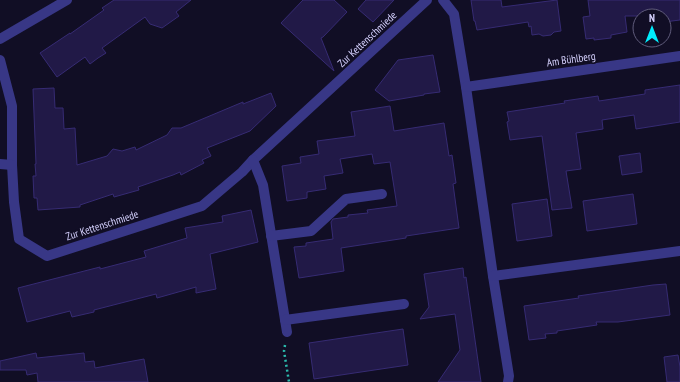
<svg xmlns="http://www.w3.org/2000/svg" width="680" height="382" font-family="'PT Sans Narrow',sans-serif">
  <style>
    .building { fill: #211947; stroke: #362b73 }
    .lines { fill: none; stroke-linecap: round; stroke-linejoin: round }
    .path { stroke: #2bbaac; stroke-width: 2.5; stroke-dasharray: 2 3; stroke-linecap: butt }
    .street { stroke: #383786; stroke-width: 10 }
    .labels { text-anchor: middle; dominant-baseline: central; stroke-width: 3.5; stroke-linejoin: round; paint-order: stroke }
    .street-label { font-size: 11px; fill: #d6d2ff; stroke: #110e25 }
  </style>
  <rect width="100%" height="100%" fill="#110e25"/>
  <!-- building -->
  <g class="building">
    <polygon points="114,0 191,0 176,12 179,16 162,28 150,24 145,17 102,48 106,53 98,58 90,64 85,57 57,77 40,53 70,33 70,34 104,10 102,8"/>
    <polygon points="303,0 334,0 347,12 323,37 321,38 334,71 281,23"/>
    <polygon points="366,0 394,0 373,22 358,9"/>
    <polygon points="471,0 501,0 502,7 557,0 561,31 554,32 551,35 543,36 539,34 532,35 531,26 529,27 528,22 477,30 475,21 474,21"/>
    <polygon points="588,0 680,0 680,20 664,22 664,16 625,16 627,32 611,35 611,38 594,40 594,38 586,39 583,17 590,16"/>
    <polygon points="433,55 440,92 424,94 424,95 389,101 375,90 398,60"/>
    <polygon points="680,85 680,122 636,129 634,115 602,120 603,129 576,133 581,169 566,171 572,208 552,210 542,136 510,140 507,122 509,121 507,112 565,103 564,101 598,96 599,101 645,94 645,90"/>
    <polygon points="54,88 55,108 63,108 64,129 75,128 77,165 107,156 113,149 122,151 135,147 136,150 167,135 172,128 181,128 243,102 243,104 271,93 276,106 250,131 207,148 211,156 202,160 204,163 181,175 180,172 173,175 138,187 139,190 114,197 113,194 80,205 80,207 38,210 37,198 34,198 33,176 36,176 35,164 36,164 33,89"/>
    <polygon points="390,106 394,131 444,123 449,156 452,155 456,183 453,184 459,228 406,236 406,238 341,248 344,271 299,278 294,247 306,246 306,243 333,239 331,222 333,219 348,217 348,215 368,213 367,210 397,206 390,162 374,164 372,154 340,159 343,173 324,176 326,189 307,192 307,198 287,201 282,166 301,163 300,157 319,154 317,141 355,136 351,112"/>
    <polygon points="640,153 642,172 622,175 619,156"/>
    <polygon points="633,194 637,224 587,231 583,201"/>
    <polygon points="547,199 552,236 517,241 512,204"/>
    <polygon points="251,210 258,242 210,254 216,289 196,293 196,287 157,298 156,294 94,310 94,312 72,317 70,311 27,322 18,288 100,267 100,269 146,257 144,251 187,238 185,228 223,222 222,216"/>
    <polygon points="463,268 464,278 466,277 481,382 438,382 460,350 455,314 420,319 429,307 424,274"/>
    <polygon points="666,284 670,315 618,322 596,322 597,325 557,331 557,333 545,334 546,338 529,340 524,306 579,298 578,296 653,285"/>
    <polygon points="403,329 408,365 314,379 309,343"/>
    <polygon points="36,353 37,358 84,353 85,362 94,361 95,368 144,359 148,382 38,382 37,373 27,375 26,370 0,370 0,361"/>
    <polygon points="678,355 680,367 680,382 667,382 664,357"/>
  </g>
  <g class="lines">
    <!-- path -->
    <polyline class="path" points="285,345 284,351 289,382"/>
    <!-- street -->
    <g class="street">
      <polyline points="443,0 454,14 466,87 493,276 509,376 508,382"/>
      <polyline points="0,39 67,0"/>
      <polyline points="0,60 12,106 12,165 14,202 19,239 47,256 202,206 242,172 253,160 427,0"/>
      <polyline points="466,87 680,56"/>
      <polyline points="253,160 263,185 287,332"/>
      <polyline points="0,164 12,165"/>
      <polyline points="271,236 311,231 346,199 382,194"/>
      <polyline points="493,276 680,251"/>
      <polyline points="285,320 404,304"/>
    </g>
  </g>
  <g class="labels">
    <!-- street labels -->
    <g class="street-label">
      <text transform="translate(367 39) rotate(-43)">Zur Kettenschmiede</text>
      <text transform="translate(571 59) rotate(-8)">Am Bühlberg</text>
      <text transform="translate(102 225) rotate(-18)">Zur Kettenschmiede</text>
    </g>
  </g>
  <!-- north arrow -->
  <g transform="translate(652 28)"><circle r="19" fill="#110e25" stroke="#605c7c"/>
  <path d="M0-3L7 15L0 10L-7 15Z" fill="#00edfd"/>
  <text y="-6" font-size="11" font-weight="bold" text-anchor="middle" fill="#d6d2ff">N</text>
  </g>
</svg>
